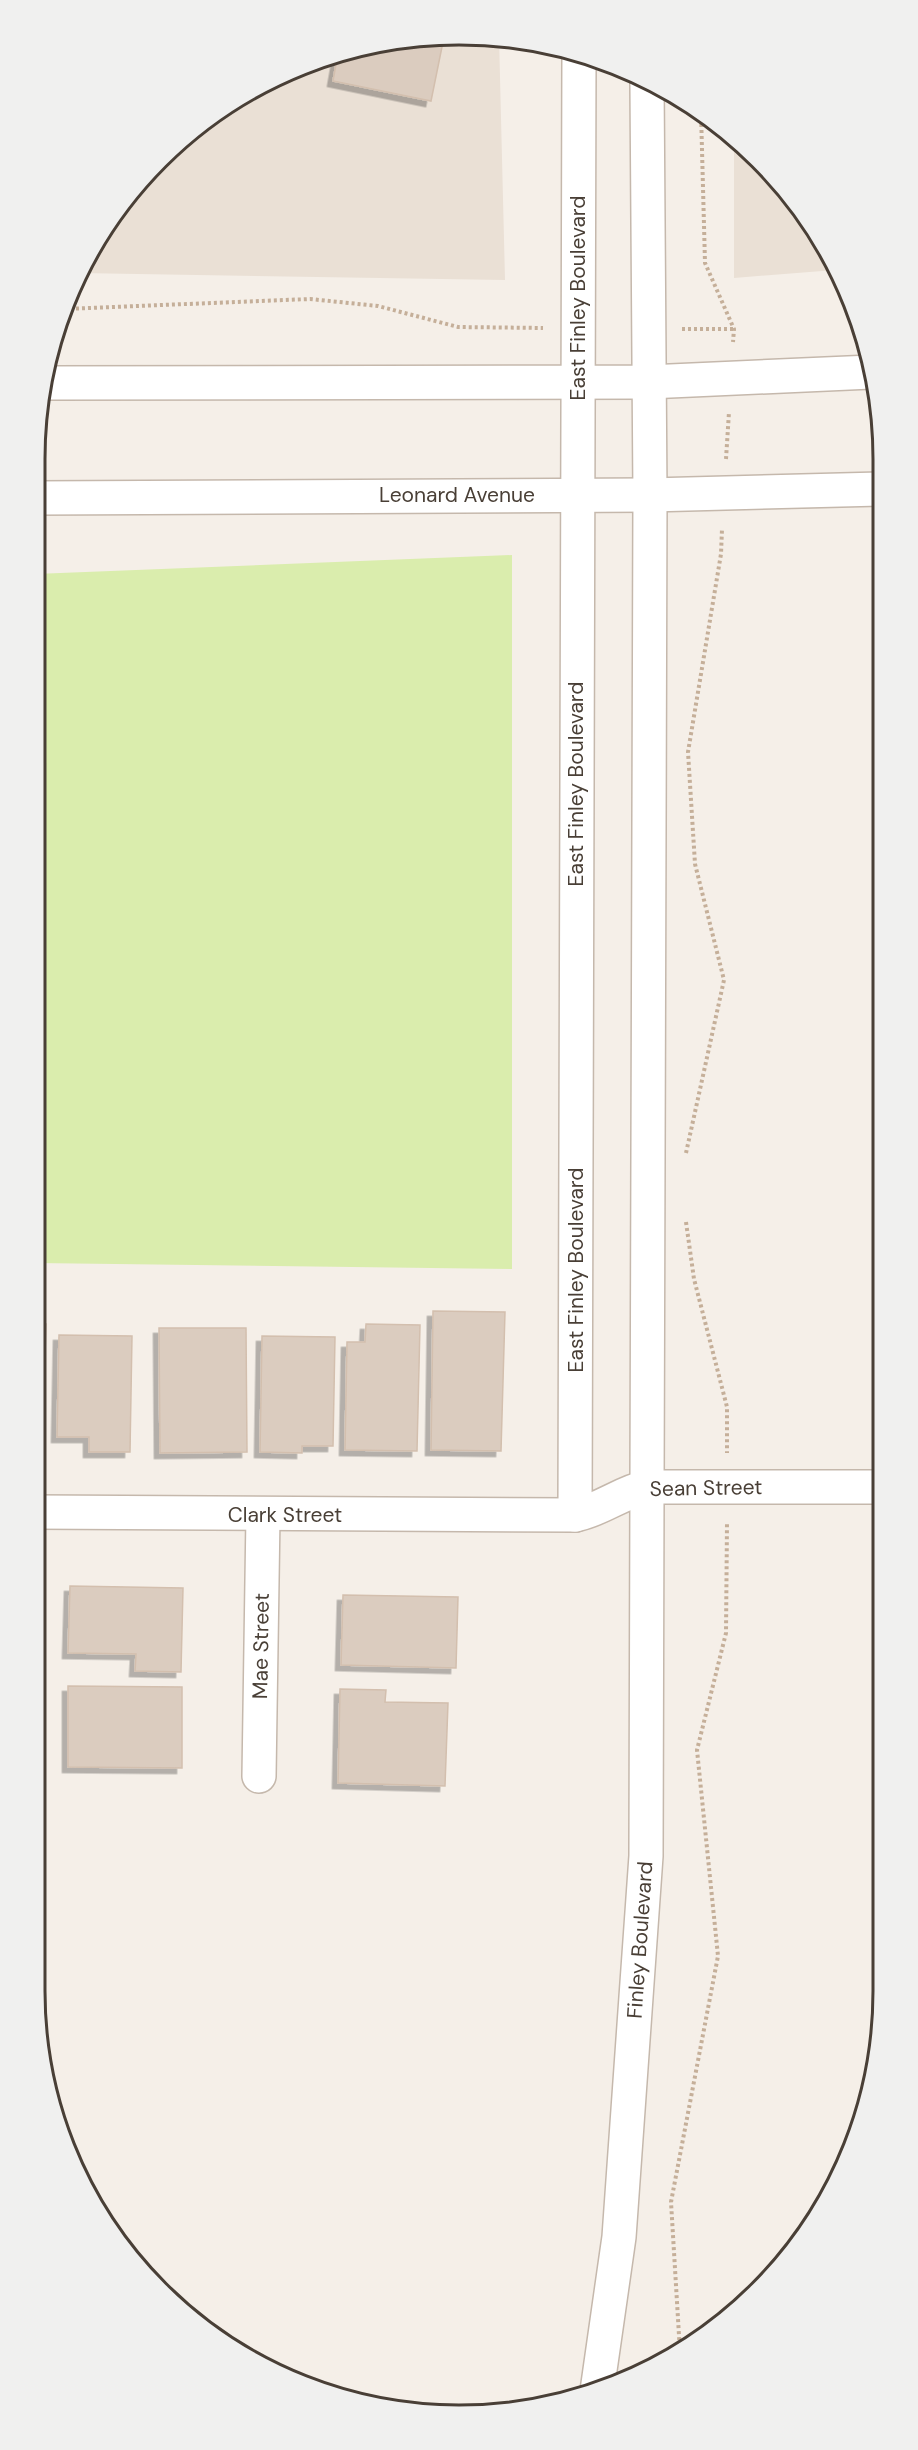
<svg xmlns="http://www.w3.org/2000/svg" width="918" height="2450" font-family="'DM Sans',sans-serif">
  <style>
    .residential { fill: #eae0d5 }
    .green { fill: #daedad }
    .building { fill: #dbccbf; stroke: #d3bfae; stroke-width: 1.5; filter: url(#shadow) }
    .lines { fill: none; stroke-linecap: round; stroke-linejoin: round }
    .minor-casing { stroke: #c5b8ac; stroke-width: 36 }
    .tertiary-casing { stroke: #c5b8ac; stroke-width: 36 }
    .path { stroke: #c5af99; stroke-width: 4; stroke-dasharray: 3 3; stroke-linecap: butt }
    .minor { stroke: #fff; stroke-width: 33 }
    .tertiary { stroke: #fff; stroke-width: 33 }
    .labels { text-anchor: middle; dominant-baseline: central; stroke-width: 5; stroke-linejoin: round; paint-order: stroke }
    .street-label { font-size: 21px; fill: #493f36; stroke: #fff }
    .rim { fill: none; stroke: #493f36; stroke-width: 3 }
  </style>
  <defs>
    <filter id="shadow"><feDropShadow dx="-5.5" dy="5.5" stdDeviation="0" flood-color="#0004"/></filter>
  </defs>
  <rect width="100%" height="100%" fill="#f5efe8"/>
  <!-- residential -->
  <g class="residential">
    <polygon points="487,35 499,37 505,280 78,273 122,200 179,140 247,91 323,57 404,38"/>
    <polygon points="734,140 778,179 835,270 734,278"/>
  </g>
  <!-- green -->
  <polygon class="green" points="512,555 512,1269 35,1263 35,574"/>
  <!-- building -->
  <g class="building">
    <polygon points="444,37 431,101 333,81 338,53 404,38"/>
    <polygon points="433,1311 505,1312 501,1451 431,1450"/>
    <polygon points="34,1324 46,1324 42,1445 34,1445"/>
    <polygon points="366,1324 420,1325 417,1451 345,1450 347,1342 365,1342"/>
    <polygon points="159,1328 246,1328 247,1452 160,1453"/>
    <polygon points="59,1335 132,1336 130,1452 89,1452 89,1437 57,1437"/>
    <polygon points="262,1336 335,1337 333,1446 302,1446 302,1453 260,1452"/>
    <polygon points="70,1586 183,1588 181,1672 135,1671 136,1654 68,1653"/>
    <polygon points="343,1595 458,1597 456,1668 341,1665"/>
    <polygon points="68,1686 182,1687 182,1768 68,1767"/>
    <polygon points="340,1689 386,1690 385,1702 448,1703 445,1786 338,1783"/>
  </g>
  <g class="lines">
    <!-- minor casing -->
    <g class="minor-casing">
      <g id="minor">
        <path d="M 34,1512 L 575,1515 C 601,1510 622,1492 647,1487 L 882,1487"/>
        <polyline points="259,1776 263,1515"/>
        <polyline points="597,2391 619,2237 646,1856 647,1487"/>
      </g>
    </g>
    <!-- tertiary casing -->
    <g class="tertiary-casing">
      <g id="tertiary">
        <polyline points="647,84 650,495 647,1487"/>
        <polyline points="45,383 648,382 871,372"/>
        <polyline points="34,498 650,495 880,489"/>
        <polyline points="575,1515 579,53"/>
      </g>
    </g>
    <!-- path -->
    <g class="path">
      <polyline points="701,112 705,263 734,329 733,342"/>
      <polyline points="64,309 310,299 378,306 458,327 543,328"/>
      <polyline points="682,329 734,329"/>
      <polyline points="726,459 729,412"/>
      <polyline points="686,1153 724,980 695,864 688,752 721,554 722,529"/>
      <polyline points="686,1222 694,1279 727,1407 727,1453"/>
      <polyline points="680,2352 671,2202 718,1956 697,1750 726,1633 727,1523"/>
    </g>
    <!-- minor -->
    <use href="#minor" class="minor"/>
    <!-- tertiary -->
    <use href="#tertiary" class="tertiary"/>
  </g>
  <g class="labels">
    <!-- street labels -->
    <g class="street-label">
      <text transform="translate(578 298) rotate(-90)">East Finley Boulevard</text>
      <text x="457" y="495">Leonard Avenue</text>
      <text transform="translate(576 784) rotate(-90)">East Finley Boulevard</text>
      <text transform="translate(576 1270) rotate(-90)">East Finley Boulevard</text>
      <text transform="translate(706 1488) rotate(-1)">Sean Street</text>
      <text x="285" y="1515">Clark Street</text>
      <text transform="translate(261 1646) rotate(-89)">Mae Street</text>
      <text transform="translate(640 1940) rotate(-86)">Finley Boulevard</text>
    </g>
  </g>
  <!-- crop -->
  <path d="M0 0H918V2450H0ZM459 45H459A414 414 0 0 1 873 459V1991A414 414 0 0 1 459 2405H459A414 414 0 0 1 45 1991V459A414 414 0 0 1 459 45Z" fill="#f0f0ef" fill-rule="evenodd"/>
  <path class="rim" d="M459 45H459A414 414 0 0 1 873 459V1991A414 414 0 0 1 459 2405H459A414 414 0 0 1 45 1991V459A414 414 0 0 1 459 45Z"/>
</svg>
